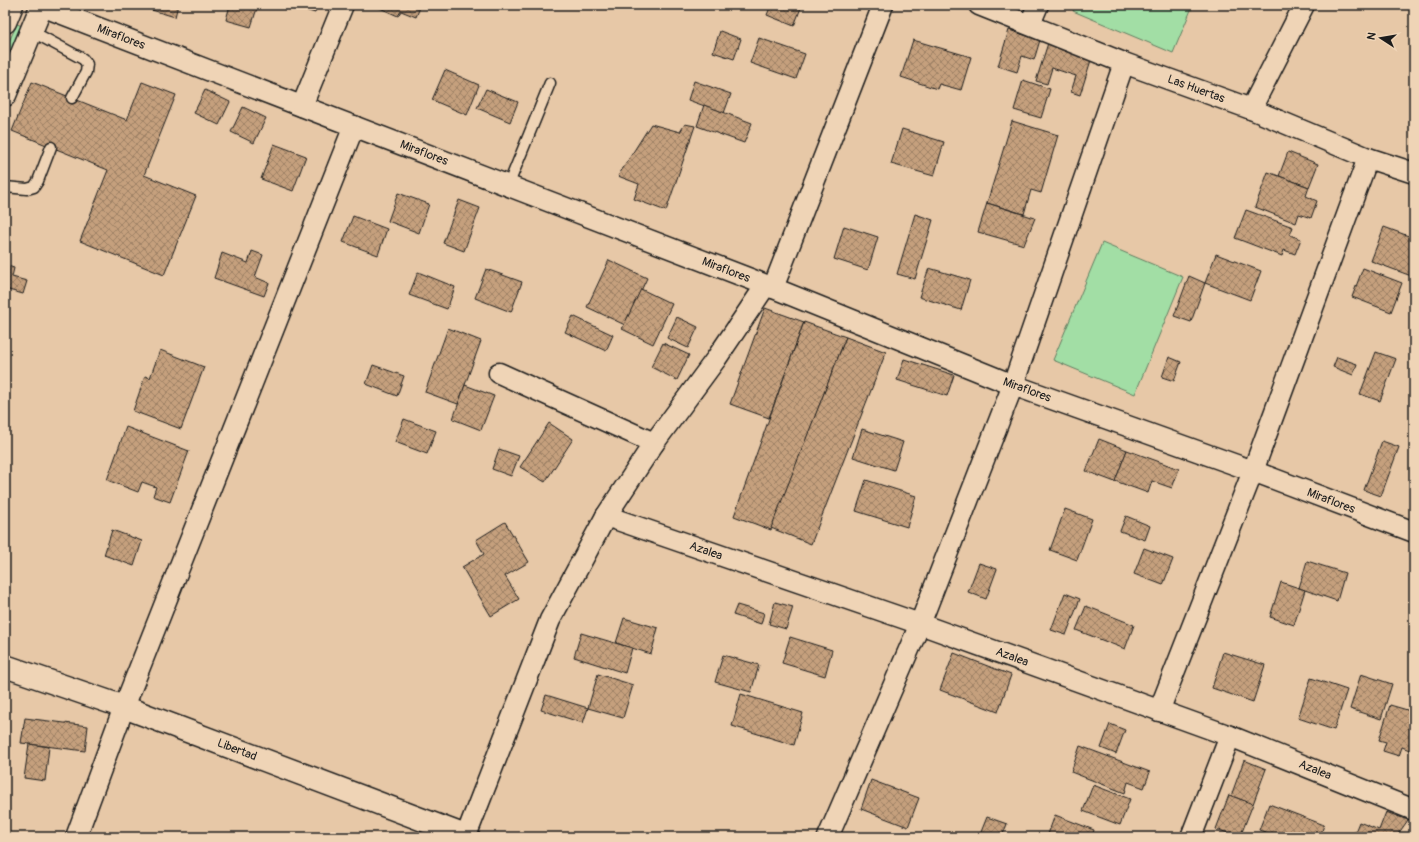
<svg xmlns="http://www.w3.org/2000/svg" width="1419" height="842" font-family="Pangolin,sans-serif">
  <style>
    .green { fill: #a2dea5; stroke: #5f7d60 }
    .building { fill: url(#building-cross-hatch); stroke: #1c1c1c }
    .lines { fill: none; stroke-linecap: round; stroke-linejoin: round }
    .service-casing { stroke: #1c1c1c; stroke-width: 13 }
    .minor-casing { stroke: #1c1c1c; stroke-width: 23 }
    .secondary-casing { stroke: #1c1c1c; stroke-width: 25 }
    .service { stroke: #efd4b6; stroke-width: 10 }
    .minor { stroke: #efd4b6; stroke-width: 20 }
    .secondary { stroke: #efd4b6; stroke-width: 22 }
    .labels { text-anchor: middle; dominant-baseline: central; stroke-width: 3; stroke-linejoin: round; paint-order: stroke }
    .street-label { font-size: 12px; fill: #1c1c1c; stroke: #efd4b6 }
  </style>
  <defs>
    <pattern id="building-cross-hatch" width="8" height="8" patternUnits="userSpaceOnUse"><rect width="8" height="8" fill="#c5a07d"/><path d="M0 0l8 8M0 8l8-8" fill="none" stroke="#9f8266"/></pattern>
  </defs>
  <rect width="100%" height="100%" fill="#e7c8a7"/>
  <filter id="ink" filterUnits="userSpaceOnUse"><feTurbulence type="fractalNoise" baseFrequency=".025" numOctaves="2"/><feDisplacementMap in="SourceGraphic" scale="8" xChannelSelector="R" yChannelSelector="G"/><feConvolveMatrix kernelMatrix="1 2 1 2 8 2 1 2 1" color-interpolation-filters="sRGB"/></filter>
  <g filter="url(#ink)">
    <!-- green -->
    <g class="green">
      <polygon points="1075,5 1193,5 1173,53 1073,11"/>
      <polygon points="17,24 22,26 5,69 5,50"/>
      <polygon points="1102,243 1183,277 1135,394 1053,360"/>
    </g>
    <!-- building -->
    <g class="building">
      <polygon points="135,5 178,5 175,17"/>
      <polygon points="230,5 258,5 251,27 226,20"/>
      <polygon points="300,5 317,5 315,13 299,8"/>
      <polygon points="373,5 421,5 416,17 401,11 398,16"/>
      <polygon points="771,5 802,5 794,26 767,15"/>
      <polygon points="1009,30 1040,40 1034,60 1022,56 1017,72 998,66"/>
      <polygon points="720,31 741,39 734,59 713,52"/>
      <polygon points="759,38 805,54 796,79 750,63"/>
      <polygon points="913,40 971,57 961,90 939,84 937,89 901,77"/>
      <polygon points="1048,43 1092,57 1080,95 1071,92 1076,76 1052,68 1047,84 1036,81"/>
      <polygon points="445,70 479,85 467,115 432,100"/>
      <polygon points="1023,80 1050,89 1041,118 1014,110"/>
      <polygon points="694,81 731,94 724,113 688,100"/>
      <polygon points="32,82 127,120 142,82 176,95 144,175 196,196 164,275 80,241 108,170 12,131"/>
      <polygon points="486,89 518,102 510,122 477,108"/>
      <polygon points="205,90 230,102 219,125 194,113"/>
      <polygon points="704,105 752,123 744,143 697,126"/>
      <polygon points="243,107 266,118 254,143 231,132"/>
      <polygon points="1012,121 1058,135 1041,193 1031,190 1024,214 987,203"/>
      <polygon points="651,124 680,132 685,124 695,126 666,211 634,199 639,184 618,176"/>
      <polygon points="902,129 944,142 934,176 891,164"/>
      <polygon points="274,144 306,156 293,191 261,179"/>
      <polygon points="1288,152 1318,164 1309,187 1279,176"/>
      <polygon points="1268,172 1309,187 1306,196 1317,201 1311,218 1299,214 1296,223 1255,207"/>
      <polygon points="398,193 429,204 419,233 388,221"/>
      <polygon points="459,200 480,208 464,251 443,243"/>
      <polygon points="987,203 1035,218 1024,245 978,232"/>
      <polygon points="1246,210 1293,227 1290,235 1301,239 1295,254 1284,250 1282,256 1235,238"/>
      <polygon points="915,214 933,220 915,279 897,274"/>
      <polygon points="353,216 387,229 378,255 343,242"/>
      <polygon points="844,226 878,237 868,270 834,259"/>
      <polygon points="1384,227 1414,238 1414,277 1371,261"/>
      <polygon points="252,251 263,255 255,277 269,283 264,296 214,278 222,253 248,263"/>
      <polygon points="1216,254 1261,271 1250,300 1205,283"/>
      <polygon points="609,260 647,278 625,325 587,307"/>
      <polygon points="5,265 14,268 12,277 27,281 23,294 5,289"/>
      <polygon points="929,268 970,280 961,310 919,297"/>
      <polygon points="1363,268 1402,283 1391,312 1352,297"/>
      <polygon points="486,269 522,282 511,312 475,298"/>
      <polygon points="418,272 455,287 447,309 409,295"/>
      <polygon points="1189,276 1205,283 1191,322 1174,316"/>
      <polygon points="641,289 672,304 653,344 622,329"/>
      <polygon points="765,308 804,322 769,418 730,404"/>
      <polygon points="573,316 613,335 606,351 565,332"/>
      <polygon points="677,317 698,327 688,348 667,338"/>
      <polygon points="804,322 846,337 771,530 734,516"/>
      <polygon points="448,328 481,341 458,404 425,392"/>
      <polygon points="846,337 886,352 811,544 771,528"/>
      <polygon points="663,343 689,355 677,380 651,367"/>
      <polygon points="160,350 204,367 181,429 133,411 145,376 150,378"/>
      <polygon points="1376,352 1396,359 1380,401 1360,394"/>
      <polygon points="1169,357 1181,362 1174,381 1162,377"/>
      <polygon points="1337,357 1357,364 1353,375 1333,367"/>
      <polygon points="904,359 954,375 947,396 897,380"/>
      <polygon points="373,365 404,376 397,396 366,384"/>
      <polygon points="465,385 494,396 481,430 453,419"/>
      <polygon points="404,419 436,431 427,454 395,442"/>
      <polygon points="549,423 573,439 545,482 520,467"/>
      <polygon points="126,427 189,451 170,502 153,496 156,487 142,482 138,492 107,480"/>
      <polygon points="862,429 903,442 894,470 853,457"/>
      <polygon points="1099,439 1127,450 1115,482 1086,471"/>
      <polygon points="1382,441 1399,447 1381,496 1364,490"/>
      <polygon points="499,449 519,456 511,476 492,469"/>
      <polygon points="1127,450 1179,469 1172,488 1152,481 1148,493 1115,481"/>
      <polygon points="866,480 916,496 907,527 856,511"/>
      <polygon points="1065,509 1092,519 1077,560 1050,550"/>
      <polygon points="1126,516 1150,526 1145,540 1120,531"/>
      <polygon points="505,522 529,562 505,576 519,599 491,616 462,567 484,554 476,540"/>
      <polygon points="112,530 142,541 134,566 104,555"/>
      <polygon points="1144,548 1173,559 1163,585 1134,574"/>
      <polygon points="1307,561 1345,573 1337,601 1299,588"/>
      <polygon points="979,563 997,569 986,599 968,592"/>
      <polygon points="1281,582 1305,590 1294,625 1270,617"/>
      <polygon points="1065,593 1080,599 1066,635 1051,630"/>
      <polygon points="775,602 793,607 786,629 769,624"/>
      <polygon points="737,605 764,613 761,624 733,615"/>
      <polygon points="1086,606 1134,625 1125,649 1076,630"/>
      <polygon points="624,618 658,628 651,654 616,643"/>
      <polygon points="581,633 632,648 625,673 574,657"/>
      <polygon points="790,637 832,650 825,676 782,663"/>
      <polygon points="1223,652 1265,665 1253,702 1212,688"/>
      <polygon points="954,653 1011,675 998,712 940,690"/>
      <polygon points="723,655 759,665 751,692 715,682"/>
      <polygon points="598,674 633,685 623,718 588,708"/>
      <polygon points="1361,674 1392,684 1381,719 1350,709"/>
      <polygon points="1311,678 1347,690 1334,730 1298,718"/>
      <polygon points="741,694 803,713 794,745 732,726"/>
      <polygon points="546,695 588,708 583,723 541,710"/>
      <polygon points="1390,705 1414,712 1414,744 1412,751 1402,747 1399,756 1383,751 1386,742 1379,740"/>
      <polygon points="25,718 88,726 85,751 21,743"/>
      <polygon points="1110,724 1125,730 1116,754 1101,748"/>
      <polygon points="29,744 49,747 45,781 24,778"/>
      <polygon points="1080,746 1150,772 1144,788 1128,782 1125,793 1071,772"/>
      <polygon points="1244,760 1266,769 1253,804 1231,796"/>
      <polygon points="871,780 919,798 908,827 861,809"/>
      <polygon points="1093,785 1130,799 1120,825 1083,811"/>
      <polygon points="1229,795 1253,804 1240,837 1216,829"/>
      <polygon points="1269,804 1324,825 1320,837 1279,837 1259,830"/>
      <polygon points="1386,812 1408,820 1396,837 1353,837 1359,822 1379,830"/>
      <polygon points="1055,815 1094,830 1092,837 1047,837"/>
      <polygon points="987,817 1007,824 1002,837 979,837"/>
    </g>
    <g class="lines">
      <!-- service casing -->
      <g class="service-casing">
        <g id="service">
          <polyline points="31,31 83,59 87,64 86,72 72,98"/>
          <polyline points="508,186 550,83"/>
          <polyline points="5,187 27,189 34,187 38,181 51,147"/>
        </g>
      </g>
      <!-- minor casing -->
      <g class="minor-casing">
        <g id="minor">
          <polyline points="39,5 766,285 1013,385 1253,471 1414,532"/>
          <polyline points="979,5 1124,63 1251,109 1368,158 1414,173"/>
          <polyline points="1030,24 1038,5"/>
          <polyline points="302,106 343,5"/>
          <polyline points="1251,109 1304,5"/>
          <polyline points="773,288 883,5"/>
          <polyline points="499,373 654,443"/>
          <polyline points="606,516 920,624 1230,736 1414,810"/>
          <polyline points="1159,711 1253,471 1368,158"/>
          <polyline points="466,836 550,620 606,516 654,443 716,359 766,285"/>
          <polyline points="76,837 124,707 354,126"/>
          <polyline points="828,837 920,624 1013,385 1124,63"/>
          <polyline points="1191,837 1230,736"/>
        </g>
      </g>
      <!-- secondary casing -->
      <g class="secondary-casing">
        <g id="secondary">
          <polyline points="5,22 12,5"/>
          <polyline points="5,95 42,5"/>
          <polyline points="5,666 124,707 468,837"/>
        </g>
      </g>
      <!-- service -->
      <use href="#service" class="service"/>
      <!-- minor -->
      <use href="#minor" class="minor"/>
      <!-- secondary -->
      <use href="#secondary" class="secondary"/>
    </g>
  </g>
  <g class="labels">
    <!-- street labels -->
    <g class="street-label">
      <text transform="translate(121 37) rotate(21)">Miraflores</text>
      <text transform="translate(1196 89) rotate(20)">Las Huertas</text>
      <text transform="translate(424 153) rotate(21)">Miraflores</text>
      <text transform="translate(726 270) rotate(21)">Miraflores</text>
      <text transform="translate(1027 390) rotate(20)">Miraflores</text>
      <text transform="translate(1331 501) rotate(21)">Miraflores</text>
      <text transform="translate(706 551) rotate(19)">Azalea</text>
      <text transform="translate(1012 657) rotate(20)">Azalea</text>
      <text transform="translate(237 750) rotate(21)">Libertad</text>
      <text transform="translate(1315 770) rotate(22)">Azalea</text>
    </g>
  </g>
  <!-- margin -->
  <rect width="1419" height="842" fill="none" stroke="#efd4b6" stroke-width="20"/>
  <rect x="10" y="10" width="1399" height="822" fill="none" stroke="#1c1c1c" stroke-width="1.5" filter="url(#ink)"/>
  <!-- north arrow -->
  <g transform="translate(1381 38) rotate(282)" stroke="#efd4b6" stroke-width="3" paint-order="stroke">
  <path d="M0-3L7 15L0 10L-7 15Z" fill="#1c1c1c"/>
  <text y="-6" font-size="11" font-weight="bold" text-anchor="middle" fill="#1c1c1c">N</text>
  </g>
</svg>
